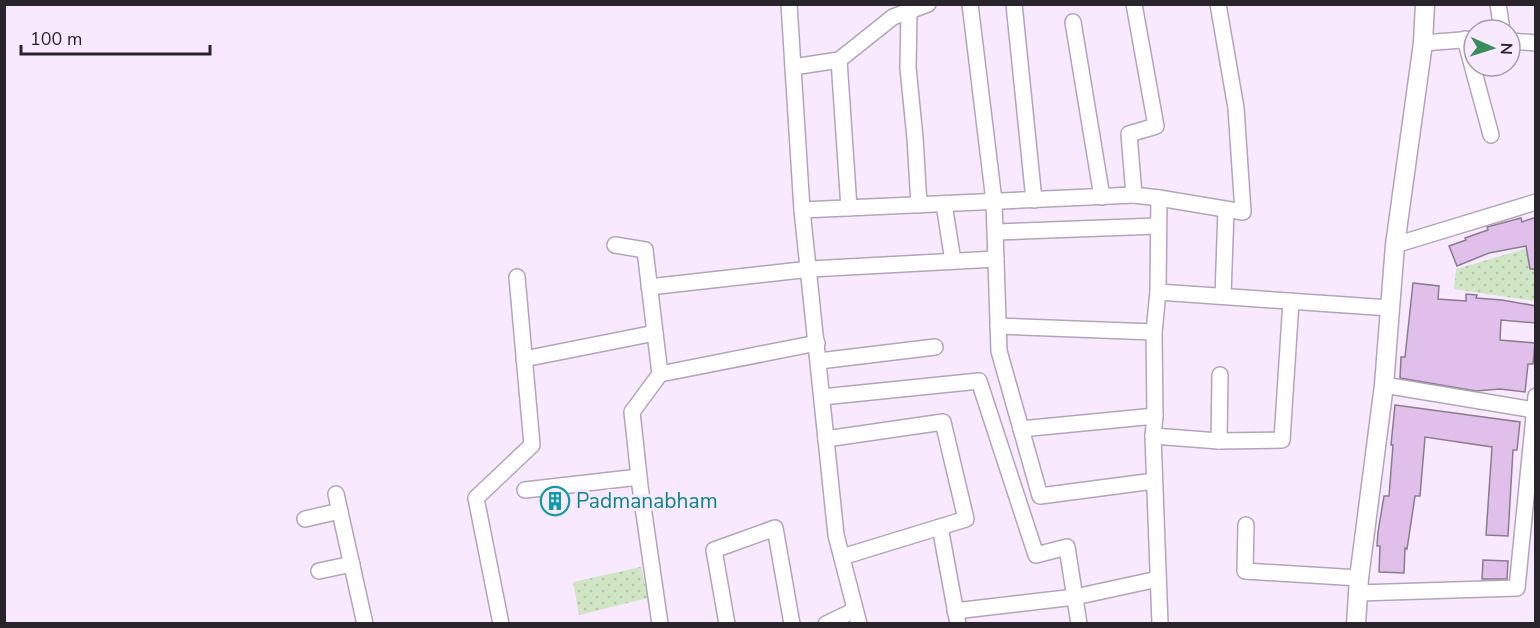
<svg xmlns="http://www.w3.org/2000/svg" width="1540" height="628" font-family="'Nunito Sans',sans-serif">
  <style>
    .park { fill: url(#park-dots) }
    .building { fill: #e0bfeb; stroke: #8a7c8e; stroke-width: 1.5 }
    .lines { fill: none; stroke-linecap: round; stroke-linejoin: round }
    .minor-casing { stroke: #b3a5b9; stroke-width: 18 }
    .tertiary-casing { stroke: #b3a5b9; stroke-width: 21 }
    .minor { stroke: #fff; stroke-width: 15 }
    .tertiary { stroke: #fff; stroke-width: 18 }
    .labels { text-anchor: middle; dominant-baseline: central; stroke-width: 6; stroke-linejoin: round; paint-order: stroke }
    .culture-label { font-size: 21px; fill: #0d838f; stroke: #f8e9fe; text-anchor: start }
  </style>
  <defs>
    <pattern id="park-dots" width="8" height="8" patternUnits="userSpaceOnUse" patternTransform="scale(1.5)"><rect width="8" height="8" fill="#d0e5c3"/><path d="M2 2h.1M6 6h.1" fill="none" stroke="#b3c4a8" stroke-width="1.8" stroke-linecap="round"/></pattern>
  </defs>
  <rect width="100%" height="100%" fill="#f8e9fe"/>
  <!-- park -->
  <g class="park">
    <polygon points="1535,246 1535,301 1454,289 1456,269"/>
    <polygon points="641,567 648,598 579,615 573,582"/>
  </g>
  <!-- building -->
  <g class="building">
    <polygon points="1536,217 1536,269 1530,269 1526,246 1489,253 1457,266 1449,246 1466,240 1465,238 1488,230 1487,227 1521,218 1522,222"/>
    <polygon points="1413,283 1439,286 1438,299 1466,301 1466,294 1477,295 1476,298 1502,300 1536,306 1536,323 1501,320 1500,340 1535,343 1533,364 1528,364 1525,392 1500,389 1476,391 1400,378 1401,357 1405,357"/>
    <polygon points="1395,405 1520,422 1517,450 1513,450 1508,536 1486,535 1492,447 1425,437 1420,496 1415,496 1407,549 1405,548 1404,573 1379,572 1380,546 1377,546 1378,532 1384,496 1389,496 1393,445 1391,445"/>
    <polygon points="561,496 563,511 550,513 548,497"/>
    <polygon points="1483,560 1508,561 1507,579 1482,579"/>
  </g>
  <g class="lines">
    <!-- minor casing -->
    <g class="minor-casing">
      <g id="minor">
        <polyline points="789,4 802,210 1134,195"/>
        <polyline points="970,4 994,201 999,351 1040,496 1154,481"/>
        <polyline points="1014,4 1034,200"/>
        <polyline points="1134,4 1156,126 1129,134 1134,195 1159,198 1158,292 1154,332 1155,416 1153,436 1160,624"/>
        <polyline points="1498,4 1502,30"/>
        <polyline points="909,12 908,68 915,138 919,205"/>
        <polyline points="1073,22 1102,197"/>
        <polyline points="1465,39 1491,135"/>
        <polyline points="1510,41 1536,43"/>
        <polyline points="1423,43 1474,39"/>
        <polyline points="839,60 849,208"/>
        <polyline points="793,67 839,60 893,17 928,4"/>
        <polyline points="1159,198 1243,212 1236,108 1218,4"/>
        <polyline points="944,204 953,261"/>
        <polyline points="802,210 836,535 859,624"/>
        <polyline points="996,232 1157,226"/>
        <polyline points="615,245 645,250 660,374 632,412 640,486 660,624"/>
        <polyline points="1395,245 1536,202"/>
        <polyline points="649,287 810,269 996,259"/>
        <polyline points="1158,292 1390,308"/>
        <polyline points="1223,296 1226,210"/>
        <polyline points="998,326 1154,332"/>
        <polyline points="524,359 655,333"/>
        <polyline points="819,361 935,347"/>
        <polyline points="660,374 817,343"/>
        <polyline points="1384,385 1534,410"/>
        <polyline points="822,397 979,381 1036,555 1067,547 1079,624"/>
        <polyline points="1021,429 1155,416"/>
        <polyline points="1153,436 1219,441 1282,440 1291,301"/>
        <polyline points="826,439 943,422 966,519 842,557"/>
        <polyline points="1219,441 1220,375"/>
        <polyline points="525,490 639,477"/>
        <polyline points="336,494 365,624"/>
        <polyline points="305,519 340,511"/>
        <polyline points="1246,525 1245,571 1359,578"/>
        <polyline points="940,527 958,624"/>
        <polyline points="319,571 352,564"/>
        <polyline points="1358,593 1517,588 1536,396"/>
        <polyline points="955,611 1075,597 1158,579"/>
        <polyline points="501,624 476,498 532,445 517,277"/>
        <polyline points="727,624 714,550 775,528 792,624"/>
        <polyline points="826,624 855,610"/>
      </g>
    </g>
    <!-- tertiary casing -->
    <g class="tertiary-casing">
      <polyline id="tertiary" points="1356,624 1359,578 1384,385 1395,245 1423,43 1425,4"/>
    </g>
    <!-- minor -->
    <use href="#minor" class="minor"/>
    <!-- tertiary -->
    <use href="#tertiary" class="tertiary"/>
  </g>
  <!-- icons -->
  <defs>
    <g id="building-ring" transform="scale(1.5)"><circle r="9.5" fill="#f8e9fe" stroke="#0f9aa8" stroke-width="1.5"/><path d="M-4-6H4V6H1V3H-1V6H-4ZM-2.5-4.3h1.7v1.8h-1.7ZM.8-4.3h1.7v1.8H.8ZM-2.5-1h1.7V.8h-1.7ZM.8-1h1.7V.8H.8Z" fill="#0f9aa8"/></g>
  </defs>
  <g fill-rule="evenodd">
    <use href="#building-ring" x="555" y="501"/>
  </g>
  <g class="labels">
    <!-- culture labels -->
    <g class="culture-label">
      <text x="576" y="501">Padmanabham</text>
    </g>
  </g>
  <!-- border -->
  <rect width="1540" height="628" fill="none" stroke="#29242b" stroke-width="12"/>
  <!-- north arrow -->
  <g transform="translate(1492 48) rotate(93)"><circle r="28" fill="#f8e9fe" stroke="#a59aaa" stroke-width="1.5"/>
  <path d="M0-4.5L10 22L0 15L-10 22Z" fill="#3a8c5d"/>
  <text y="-9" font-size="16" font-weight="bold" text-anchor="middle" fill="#29242b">N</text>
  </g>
  <!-- scale -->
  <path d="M21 45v9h189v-9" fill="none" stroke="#29242b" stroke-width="3"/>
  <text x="30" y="45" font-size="18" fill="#29242b" stroke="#f8e9fe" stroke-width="4.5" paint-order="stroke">100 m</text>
</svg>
